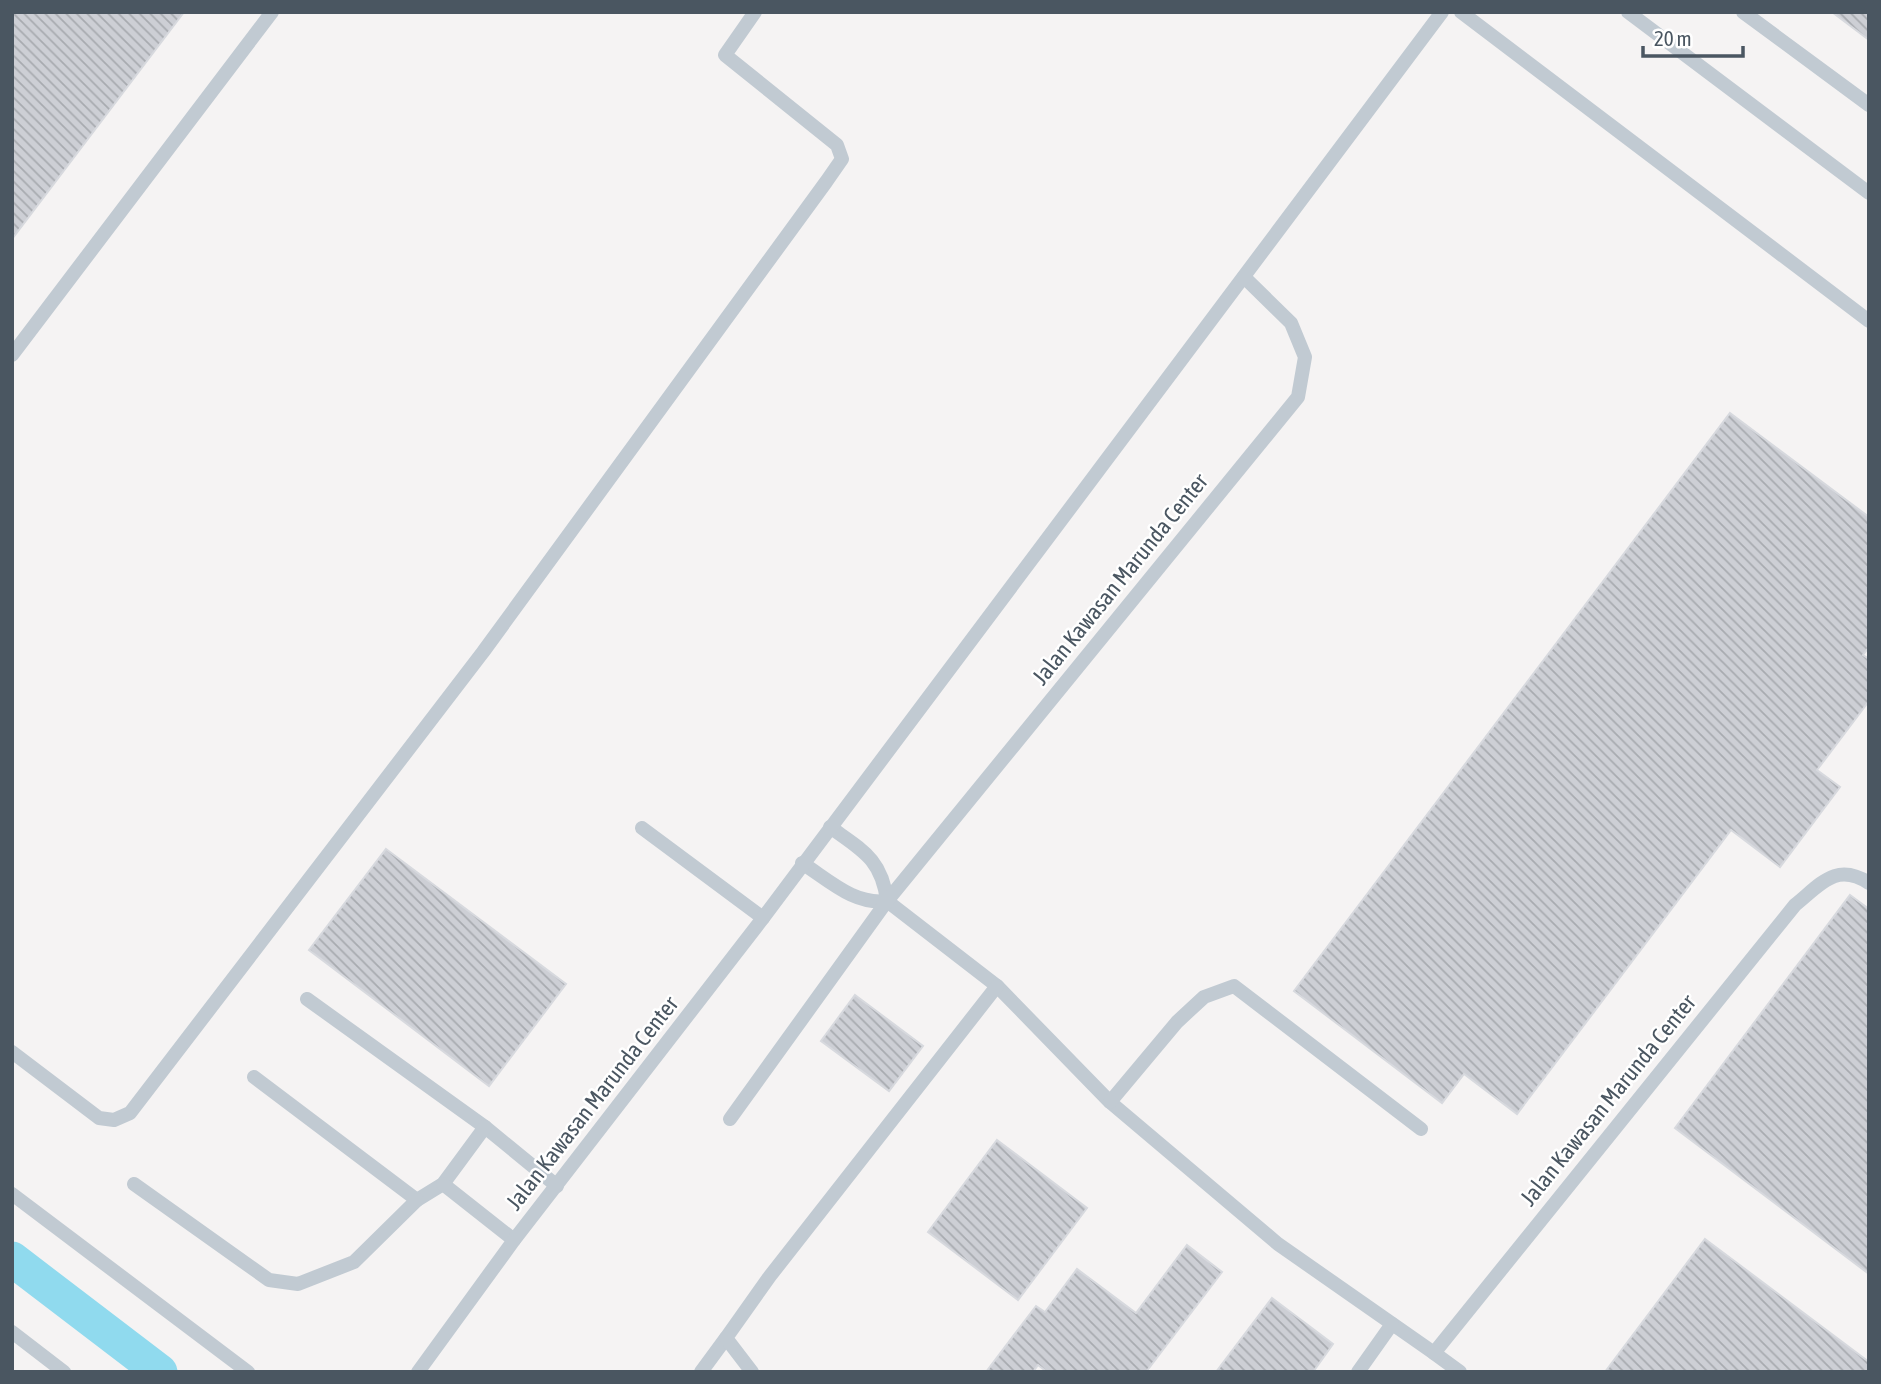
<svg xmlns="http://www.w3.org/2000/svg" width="1881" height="1384" font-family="'Asap Condensed',sans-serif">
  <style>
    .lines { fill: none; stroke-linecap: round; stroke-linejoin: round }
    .canal { stroke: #90daee; stroke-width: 35 }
    .building { fill: url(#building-back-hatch); stroke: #d7d9de; stroke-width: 2 }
    .service { stroke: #c1cad2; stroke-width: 14 }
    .labels { text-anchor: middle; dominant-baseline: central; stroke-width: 5; stroke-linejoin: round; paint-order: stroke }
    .street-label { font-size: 23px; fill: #4a5661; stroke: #fff }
  </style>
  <defs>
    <pattern id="building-back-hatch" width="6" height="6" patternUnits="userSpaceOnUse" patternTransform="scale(1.75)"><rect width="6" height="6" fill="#cdcfd5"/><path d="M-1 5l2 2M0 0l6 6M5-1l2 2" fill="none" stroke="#a8abb0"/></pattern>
  </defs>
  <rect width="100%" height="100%" fill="#f5f3f3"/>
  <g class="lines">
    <!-- canal -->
    <polyline class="canal" points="12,1259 160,1372"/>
  </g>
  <!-- building -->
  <g class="building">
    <polygon points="12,12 184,12 12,239"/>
    <polygon points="1832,12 1869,12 1869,40"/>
    <polygon points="1730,413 1869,517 1869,647 1863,655 1869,659 1869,701 1817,770 1840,787 1780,867 1731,830 1517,1114 1464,1074 1442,1103 1294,991"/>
    <polygon points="386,849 566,984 489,1086 309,950"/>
    <polygon points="1850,895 1869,909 1869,1274 1675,1128"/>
    <polygon points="855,995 923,1046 889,1091 821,1041"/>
    <polygon points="997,1140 1087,1208 1018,1300 928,1232"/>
    <polygon points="1705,1239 1869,1362 1869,1372 1605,1372"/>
    <polygon points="1187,1245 1222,1272 1146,1372 1047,1372 1038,1365 1033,1372 986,1372 1036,1306 1045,1312 1077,1269 1136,1313"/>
    <polygon points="1272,1298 1333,1344 1313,1372 1216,1372"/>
  </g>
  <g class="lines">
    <!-- service -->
    <g class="service">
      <polyline points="1461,12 1869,321"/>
      <polyline points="1628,12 1869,193"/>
      <polyline points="1743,12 1869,105"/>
      <polyline points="12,355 272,12"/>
      <path d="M 830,827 C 862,850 882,859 887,901"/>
      <polyline points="642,828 763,918"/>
      <path d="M 802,863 C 830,881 854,905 887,901 L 997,986 L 1110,1102 L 1278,1244 L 1434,1353 L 1795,905 C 1821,884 1836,862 1869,883"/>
      <polyline points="307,999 485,1127 557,1186"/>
      <polyline points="12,1052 99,1118 114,1120 130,1113 483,652 826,182 842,159 837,145 725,55 755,12"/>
      <polyline points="254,1077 417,1200 443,1184 485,1127"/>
      <polyline points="1110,1102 1177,1022 1204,997 1234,986 1421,1129"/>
      <polyline points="730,1119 887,901 1298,397 1305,357 1291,323 1244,277"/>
      <polyline points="134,1184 269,1280 298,1284 354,1262 417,1200"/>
      <polyline points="443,1184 514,1240"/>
      <polyline points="12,1194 248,1372"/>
      <polyline points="12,1332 64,1372"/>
      <polyline points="1434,1353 1460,1372"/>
      <polyline points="418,1372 514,1240 763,918 1442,12"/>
      <polyline points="701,1372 726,1338"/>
      <polyline points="752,1372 726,1338 770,1276 997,986"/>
      <polyline points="1358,1372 1392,1324"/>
    </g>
  </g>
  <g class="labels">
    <!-- street labels -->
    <g class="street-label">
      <text transform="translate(1120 579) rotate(-51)">Jalan Kawasan Marunda Center</text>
      <text transform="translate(1608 1100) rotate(-51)">Jalan Kawasan Marunda Center</text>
      <text transform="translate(592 1103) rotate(-52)">Jalan Kawasan Marunda Center</text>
    </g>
  </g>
  <!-- border -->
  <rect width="1881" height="1384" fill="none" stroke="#4a5661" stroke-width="28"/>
  <!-- scale -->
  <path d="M1643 46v10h100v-10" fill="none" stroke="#4a5661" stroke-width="3.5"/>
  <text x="1654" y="46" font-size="21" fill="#4a5661" stroke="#ffffff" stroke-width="5" paint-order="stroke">20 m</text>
</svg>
